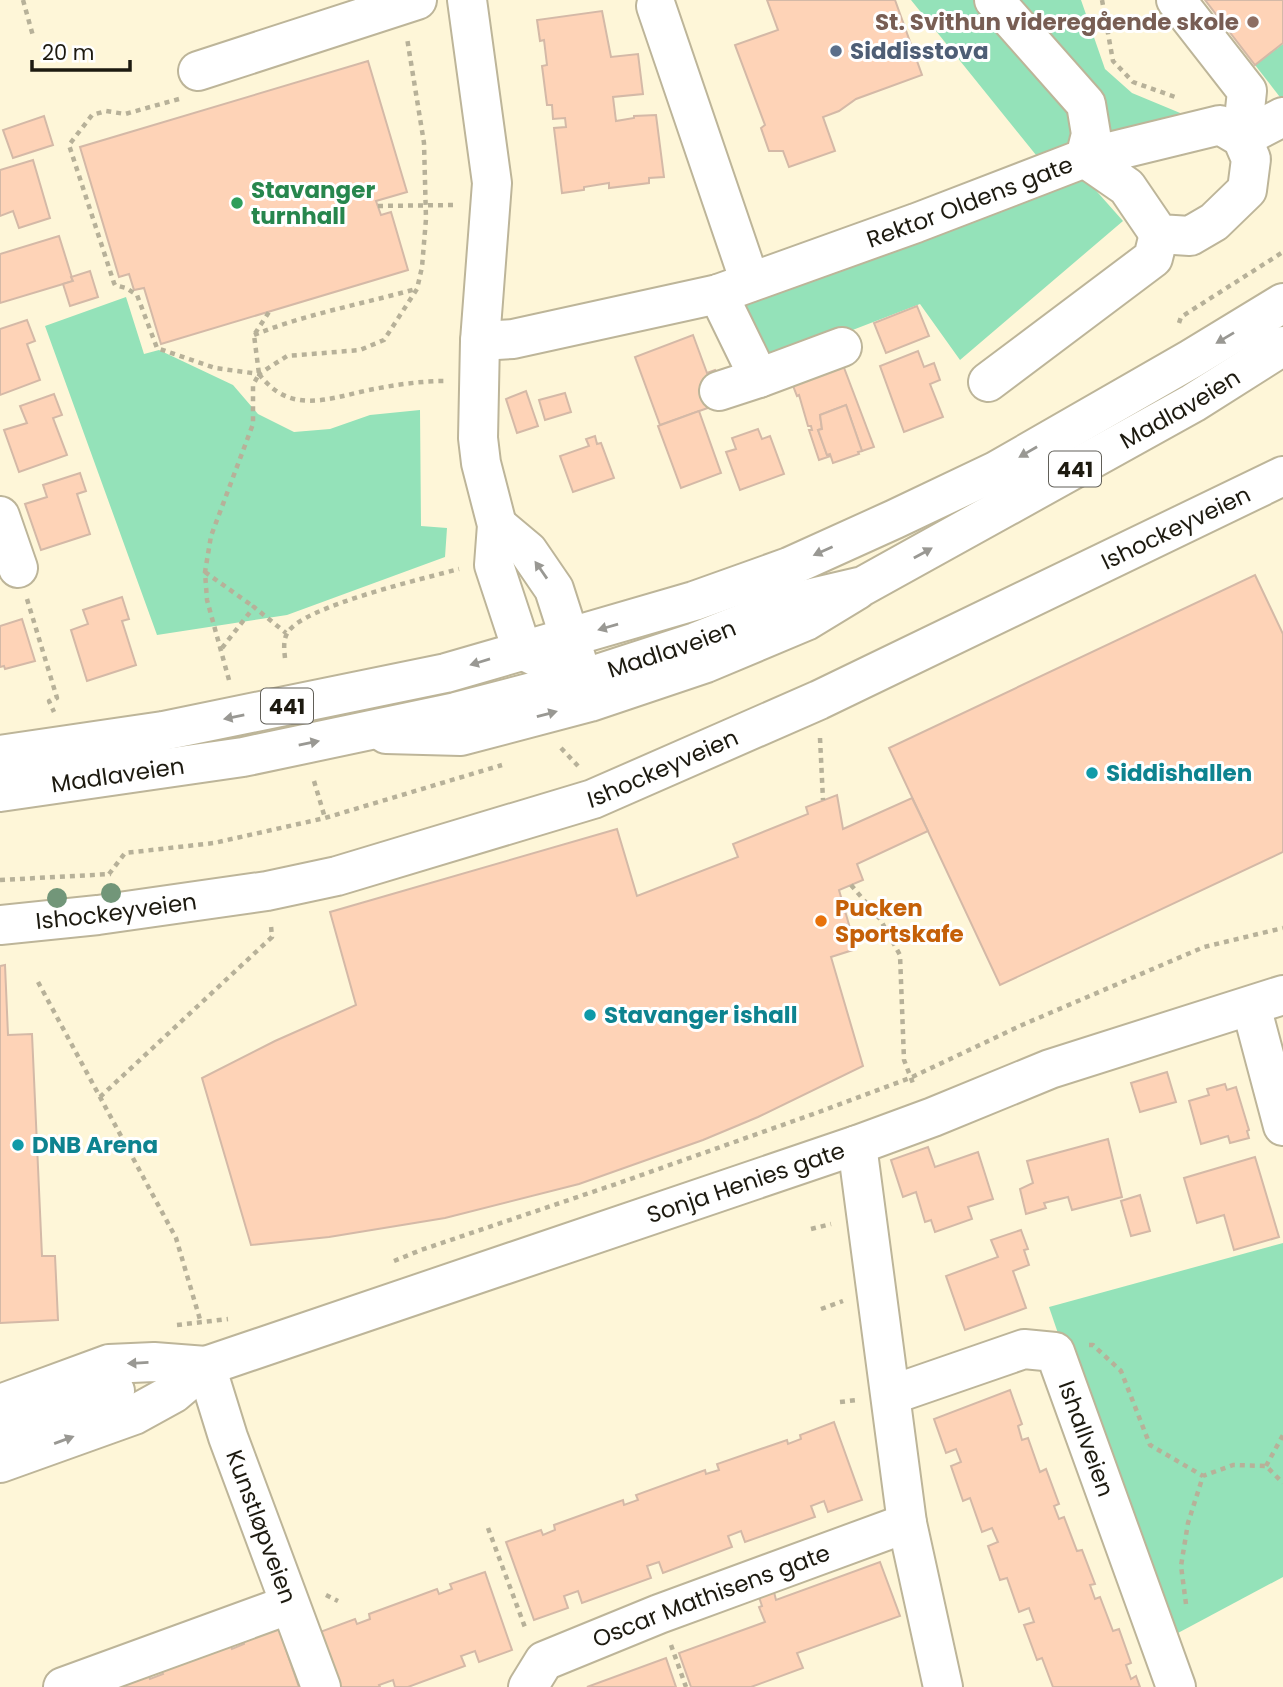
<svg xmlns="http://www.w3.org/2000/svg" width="1283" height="1687" font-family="Poppins,sans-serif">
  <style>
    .green { fill: #94e2b9 }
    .building { fill: #fed3b7; stroke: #d4b9a7; stroke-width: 2 }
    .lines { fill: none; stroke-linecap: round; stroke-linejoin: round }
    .minor-casing { stroke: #bdb599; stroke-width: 42 }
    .major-casing { stroke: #bdb599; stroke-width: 42 }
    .path { stroke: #b7b199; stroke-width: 4.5; stroke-dasharray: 5 5; stroke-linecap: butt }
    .minor { stroke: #fff; stroke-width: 38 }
    .major { stroke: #fff; stroke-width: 38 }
    .tree { fill: #729679 }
    .oneway { fill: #999893 }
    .education-dot { fill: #8d6e63; stroke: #fff; stroke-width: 2.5 }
    .service-dot { fill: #5c6f8a; stroke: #fff; stroke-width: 2.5 }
    .leisure-dot { fill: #2e9e5b; stroke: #fff; stroke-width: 2.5 }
    .culture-dot { fill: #0f9aa8; stroke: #fff; stroke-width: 2.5 }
    .food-dot { fill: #e8710a; stroke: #fff; stroke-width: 2.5 }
    .labels { text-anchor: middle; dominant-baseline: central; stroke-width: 6; stroke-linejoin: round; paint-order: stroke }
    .shield { fill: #fff; stroke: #615f58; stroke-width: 2 }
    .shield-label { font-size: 21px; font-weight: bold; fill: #1d1a10 }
    .education-label { font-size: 23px; font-weight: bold; fill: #785e54; stroke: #fff; text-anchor: end }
    .service-label { font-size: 23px; font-weight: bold; fill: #4e5e75; stroke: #fff; text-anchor: start }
    .leisure-label { font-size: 23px; font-weight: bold; fill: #27864d; stroke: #fff; text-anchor: start }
    .street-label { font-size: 23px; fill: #1d1a10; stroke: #fff }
    .culture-label { font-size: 23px; font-weight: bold; fill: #0d838f; stroke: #fff; text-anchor: start }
    .food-label { font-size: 23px; font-weight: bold; fill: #c56008; stroke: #fff; text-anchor: start }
  </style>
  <rect width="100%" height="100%" fill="#fef6d8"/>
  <!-- green -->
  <g class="green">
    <polygon points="911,0 1081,0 1105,69 1132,93 1197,120 1084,177 1123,221 960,360 920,304 780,358 769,357 741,302 1062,183 1036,155"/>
    <polygon points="1283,44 1283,101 1255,65"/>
    <polygon points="126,297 144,354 159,350 233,385 258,414 294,432 330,429 370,415 420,410 421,526 447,528 445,557 287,615 157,635 45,326"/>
    <polygon points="1283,1243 1283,1577 1163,1641 1049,1307"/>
  </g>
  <!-- building -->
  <g class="building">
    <polygon points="767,0 895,0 922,75 856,99 839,111 823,117 835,151 789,167 783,151 769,151 761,128 765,125 735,45 778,30"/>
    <polygon points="1205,0 1283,0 1283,43 1255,65"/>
    <polygon points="602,11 611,57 638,54 643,94 613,97 616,121 634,118 634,116 656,115 664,177 649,178 649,183 609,188 609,183 584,187 584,190 562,193 554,128 566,127 565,118 553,119 552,105 547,105 542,66 547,65 544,40 540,41 537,20"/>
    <polygon points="368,61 407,192 376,201 381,215 391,212 408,270 161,344 144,288 134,290 129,274 119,277 80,147"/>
    <polygon points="44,116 53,145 13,158 3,130"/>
    <polygon points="33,160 50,218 19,228 13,211 0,216 0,170"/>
    <polygon points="59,236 73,281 0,303 0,254"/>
    <polygon points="90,271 98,297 70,306 63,284 73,281 71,277"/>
    <polygon points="917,306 929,336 886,353 874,323"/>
    <polygon points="27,320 35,341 27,344 40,380 0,395 0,329"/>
    <polygon points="693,335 707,373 715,370 719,381 719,404 660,425 635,357"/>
    <polygon points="918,351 924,367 934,363 940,380 930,384 943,417 904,432 880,366"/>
    <polygon points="843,365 874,447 862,451 846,405 820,415 822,429 818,430 827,455 831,456 819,460 809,430 812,430 811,426 808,426 799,395 797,396 790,378"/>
    <polygon points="526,391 538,426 517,433 506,399"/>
    <polygon points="565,393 571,412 545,420 539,400"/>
    <polygon points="54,394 62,415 53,418 67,455 19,472 4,430 27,423 20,406"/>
    <polygon points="846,405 862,451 858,452 859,454 833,463 830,454 827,455 818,430 822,429 820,415"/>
    <polygon points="699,411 721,473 681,488 658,426"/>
    <polygon points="758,429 762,439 770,436 784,474 740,490 726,452 736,449 732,438"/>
    <polygon points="595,436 597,444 601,443 614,478 573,492 560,456 589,446 586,439"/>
    <polygon points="80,473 86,491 77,494 90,534 41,550 25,504 47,497 43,485"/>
    <polygon points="1255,575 1283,634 1283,852 1000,985 889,748"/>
    <polygon points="122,597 129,619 122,621 136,665 87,681 71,630 88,624 83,610"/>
    <polygon points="22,619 35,661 5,669 4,666 0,667 0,626"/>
    <polygon points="837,795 843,829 912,798 928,831 857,864 863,880 839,890 856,949 831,957 863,1066 758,1117 703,1140 579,1184 445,1218 329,1237 251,1245 202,1078 275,1041 356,1005 330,912 617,829 637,896 738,857 733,844 808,814 806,807"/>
    <polygon points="5,965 8,1035 32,1034 42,1256 55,1256 58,1320 0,1323 0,966"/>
    <polygon points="1167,1072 1176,1102 1140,1112 1131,1083"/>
    <polygon points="1225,1084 1227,1090 1236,1087 1249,1130 1247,1131 1249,1138 1230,1143 1228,1136 1201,1144 1189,1101 1209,1095 1207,1089"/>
    <polygon points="1108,1139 1122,1197 1072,1210 1068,1197 1044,1203 1046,1208 1026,1214 1020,1189 1033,1183 1027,1161"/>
    <polygon points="928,1147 935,1167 978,1152 993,1199 968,1207 972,1219 935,1232 931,1220 925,1222 916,1192 903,1197 891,1160"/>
    <polygon points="1255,1157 1279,1237 1234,1250 1224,1215 1197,1223 1184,1178"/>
    <polygon points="1140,1195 1150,1231 1131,1236 1121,1201"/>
    <polygon points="1021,1230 1028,1249 1024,1250 1029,1265 1013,1271 1026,1308 965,1330 946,1276 998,1257 991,1240"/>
    <polygon points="1010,1390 1022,1424 1018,1426 1022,1440 1028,1438 1040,1472 1046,1469 1059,1504 1054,1506 1059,1519 1064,1517 1077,1551 1082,1550 1095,1584 1090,1585 1095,1599 1100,1597 1113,1631 1119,1629 1131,1663 1126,1665 1131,1679 1136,1676 1140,1687 1053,1687 1042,1658 1037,1660 1024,1625 1034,1622 1029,1608 1019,1612 1007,1578 1000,1580 988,1546 998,1542 992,1528 982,1532 970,1498 963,1501 951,1466 961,1462 956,1449 946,1453 934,1419"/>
    <polygon points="834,1422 862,1500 828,1512 824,1501 811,1506 815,1517 745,1542 741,1531 728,1536 732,1547 663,1573 659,1562 647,1566 651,1578 582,1603 578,1591 564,1596 568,1608 534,1620 506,1542 541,1530 543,1535 555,1530 554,1525 623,1500 624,1505 638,1500 636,1495 705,1470 706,1474 719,1470 717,1464 787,1440 788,1444 801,1439 800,1435"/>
    <polygon points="880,1562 900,1616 797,1653 803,1668 751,1687 691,1687 679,1653 765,1622 759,1607 762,1606 759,1597 774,1592 776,1600"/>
    <polygon points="485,1572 512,1650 479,1662 475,1651 461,1656 465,1666 408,1687 395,1687 393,1680 379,1685 380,1687 340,1687 320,1632 355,1619 357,1624 370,1619 369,1614 437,1589 439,1594 452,1589 450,1584"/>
    <polygon points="278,1627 299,1687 116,1687 149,1675 150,1679 163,1674 161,1670 231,1645 232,1649 244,1644 243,1640"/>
    <polygon points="666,1658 676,1687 587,1687"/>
  </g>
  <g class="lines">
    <!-- minor casing -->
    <g class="minor-casing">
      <g id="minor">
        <polyline points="467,0 492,183 480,341 478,438 481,463 497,525 494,565 522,650 582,679"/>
        <polyline points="1176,0 1247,91 1242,138"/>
        <polyline points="656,6 750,282"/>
        <polyline points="198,71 417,0"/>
        <polygon points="1220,125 1242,138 1251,159 1247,190 1214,222 1190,236 1159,234 1127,187 1085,158"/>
        <polyline points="1242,138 1283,117"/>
        <polyline points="718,294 759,378 719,391"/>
        <path id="s1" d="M 480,341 L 513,339 L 718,294 L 916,223 L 1085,158 L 1091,134 L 1086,104 L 994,0"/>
        <polyline points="759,378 842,347"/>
        <polyline points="988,382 1153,258 1159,234"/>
        <polyline points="0,516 18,568"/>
        <polyline points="497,525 528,551 554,589 580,670"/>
        <polyline points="386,734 461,736 590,702 706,663 806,621 857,590"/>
        <path id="s2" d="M 0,925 L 98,915 L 267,891 L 337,876 L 593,799 L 819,700 L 1283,476"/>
        <polyline points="1251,1006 1283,1126"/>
        <polyline points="857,1145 907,1523 943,1687"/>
        <path id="s3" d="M 206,1366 L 228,1437 L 321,1687"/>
        <path id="s4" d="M 891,1395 L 1024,1349 L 1055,1352 L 1176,1687"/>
        <polyline points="0,1404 109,1364 154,1362 206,1366"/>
        <polyline points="0,1433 115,1391"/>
        <path id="s5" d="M 0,1463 L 134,1415 L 174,1393 L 206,1366 L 857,1145 L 933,1117 L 1050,1069 L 1283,995"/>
        <polyline points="63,1687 288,1605"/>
        <path id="s6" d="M 528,1687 L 544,1661 L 659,1614 L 907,1523"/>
      </g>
    </g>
    <!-- major casing -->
    <g class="major-casing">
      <g id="major">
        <polyline points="0,755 163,731 446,673 694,601 789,567 895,519 996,471 1191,359 1283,303"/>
        <path id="s7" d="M 0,792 L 243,757 L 456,712 L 582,679 L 696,642 L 799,601 L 863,586 L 1193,403 L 1283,346"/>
      </g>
    </g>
    <!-- path -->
    <g class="path">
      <polyline points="23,0 33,36"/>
      <polyline points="1102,0 1113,61 1133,82 1178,98"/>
      <polyline points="179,99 125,114 106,111 92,115 69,145 114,283 115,285 126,288 137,295 157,348 215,368 259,374 287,356 360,350 384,340 417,289 422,267 426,219 424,143 407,38"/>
      <polyline points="378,206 457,205"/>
      <polyline points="1179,323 1181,317 1283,252"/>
      <path d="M 254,335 C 306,314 362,304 416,289"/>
      <path d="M 259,374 C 290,415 327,399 369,390 C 394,385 420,381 445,381"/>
      <polyline points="205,572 254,607"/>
      <polyline points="27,599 57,698 49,701 54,712"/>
      <polyline points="222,648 254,607 286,633"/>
      <path d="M 285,658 C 284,649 283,639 288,632 C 304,606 426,578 459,569"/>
      <polyline points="229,680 207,600 205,572 211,536 253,424 253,385 259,374 254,335 269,312"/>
      <polyline points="820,738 823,800"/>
      <polyline points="561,748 578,766"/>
      <polyline points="314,781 325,818"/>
      <polyline points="109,874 125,853 214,843 325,818 502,765"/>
      <polyline points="0,880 111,874"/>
      <polyline points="851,885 880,919 900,955 904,1060 914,1086"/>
      <polyline points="38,982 176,1238 201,1323"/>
      <polyline points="100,1097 272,937 271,926"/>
      <polyline points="811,1229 831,1224"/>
      <polyline points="394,1261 421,1250 619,1183 819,1112 910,1078 1022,1025 1204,947 1283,928"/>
      <polyline points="821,1309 843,1301"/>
      <polyline points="177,1325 228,1319"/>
      <polyline points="1089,1345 1093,1345 1121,1371 1150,1445 1203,1476"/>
      <polyline points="840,1402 857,1400"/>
      <polyline points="1266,1466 1283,1435"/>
      <polyline points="488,1528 526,1630"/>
      <polyline points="326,1595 338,1601"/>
      <polyline points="1186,1604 1181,1566 1188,1523 1203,1476 1233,1465 1266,1466 1283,1483"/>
      <polyline points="671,1645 686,1687"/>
    </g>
    <!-- minor -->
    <use href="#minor" class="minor"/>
    <!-- major -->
    <use href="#major" class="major"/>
  </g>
  <!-- trees -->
  <g class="tree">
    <circle cx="111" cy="893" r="10"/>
    <circle cx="57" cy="898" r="10"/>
  </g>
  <!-- one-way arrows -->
  <defs><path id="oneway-solid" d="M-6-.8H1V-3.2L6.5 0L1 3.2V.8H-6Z" transform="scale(1.75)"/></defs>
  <g class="oneway">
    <use href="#oneway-solid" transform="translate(1225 338) rotate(149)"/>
    <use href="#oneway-solid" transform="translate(1028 452) rotate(150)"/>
    <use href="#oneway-solid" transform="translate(823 551) rotate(156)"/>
    <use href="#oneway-solid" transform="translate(923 553) rotate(-29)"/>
    <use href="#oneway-solid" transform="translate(541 570) rotate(-125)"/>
    <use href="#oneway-solid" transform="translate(608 627) rotate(164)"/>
    <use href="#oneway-solid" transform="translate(480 662) rotate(163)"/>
    <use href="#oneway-solid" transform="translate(547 714) rotate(-15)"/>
    <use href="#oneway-solid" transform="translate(234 717) rotate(169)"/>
    <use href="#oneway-solid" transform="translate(309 743) rotate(-11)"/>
    <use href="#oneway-solid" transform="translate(138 1363) rotate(177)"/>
    <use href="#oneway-solid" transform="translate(64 1440) rotate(-20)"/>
  </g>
  <!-- markers -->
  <circle class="education-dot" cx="1253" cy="22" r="7"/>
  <circle class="service-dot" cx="836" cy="51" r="7"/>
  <circle class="leisure-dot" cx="237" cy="203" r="7"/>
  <g class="culture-dot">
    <circle cx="1092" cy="773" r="7"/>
    <circle cx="590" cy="1015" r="7"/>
    <circle cx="18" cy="1145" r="7"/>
  </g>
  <circle class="food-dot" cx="821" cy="921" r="7"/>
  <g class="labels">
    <!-- shield labels -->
    <g class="shield">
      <rect x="1049" y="451.5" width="52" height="35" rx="5"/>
      <rect x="261" y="688.5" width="52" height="35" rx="5"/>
    </g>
    <g class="shield-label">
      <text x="1075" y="469">441</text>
      <text x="287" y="706">441</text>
    </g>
    <!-- education labels -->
    <g class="education-label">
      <text x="1239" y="22">St. Svithun videregående skole</text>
    </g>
    <!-- service labels -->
    <g class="service-label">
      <text x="850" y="51">Siddisstova</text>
    </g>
    <!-- leisure labels -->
    <g class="leisure-label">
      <text x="251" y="190">Stavanger<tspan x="251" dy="26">turnhall</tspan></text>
    </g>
    <!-- street labels -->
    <g class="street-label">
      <text stroke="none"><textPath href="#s1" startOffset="511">Rektor Oldens gate</textPath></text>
      <text stroke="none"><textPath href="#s7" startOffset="1253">Madlaveien</textPath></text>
      <text stroke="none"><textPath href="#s2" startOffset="1251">Ishockeyveien</textPath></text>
      <text stroke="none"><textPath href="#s7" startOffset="688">Madlaveien</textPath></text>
      <text stroke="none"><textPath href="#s2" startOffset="684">Ishockeyveien</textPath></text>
      <text stroke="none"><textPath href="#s7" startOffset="119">Madlaveien</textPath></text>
      <text stroke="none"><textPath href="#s2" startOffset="117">Ishockeyveien</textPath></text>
      <text stroke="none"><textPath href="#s5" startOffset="800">Sonja Henies gate</textPath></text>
      <text stroke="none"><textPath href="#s4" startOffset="264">Ishallveien</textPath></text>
      <text stroke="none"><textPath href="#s3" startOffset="170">Kunstløpveien</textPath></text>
      <text stroke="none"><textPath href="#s6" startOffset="210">Oscar Mathisens gate</textPath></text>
    </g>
    <!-- culture labels -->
    <g class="culture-label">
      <text x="1106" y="773">Siddishallen</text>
      <text x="604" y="1015">Stavanger ishall</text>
      <text x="32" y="1145">DNB Arena</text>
    </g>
    <!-- food labels -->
    <g class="food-label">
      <text x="835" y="908">Pucken<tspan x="835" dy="26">Sportskafe</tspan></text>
    </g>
  </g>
  <!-- scale -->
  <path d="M32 60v10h98v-10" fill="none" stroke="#1d1a10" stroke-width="3.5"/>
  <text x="42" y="60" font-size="21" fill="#1d1a10" stroke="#ffffff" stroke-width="5" paint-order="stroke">20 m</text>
</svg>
